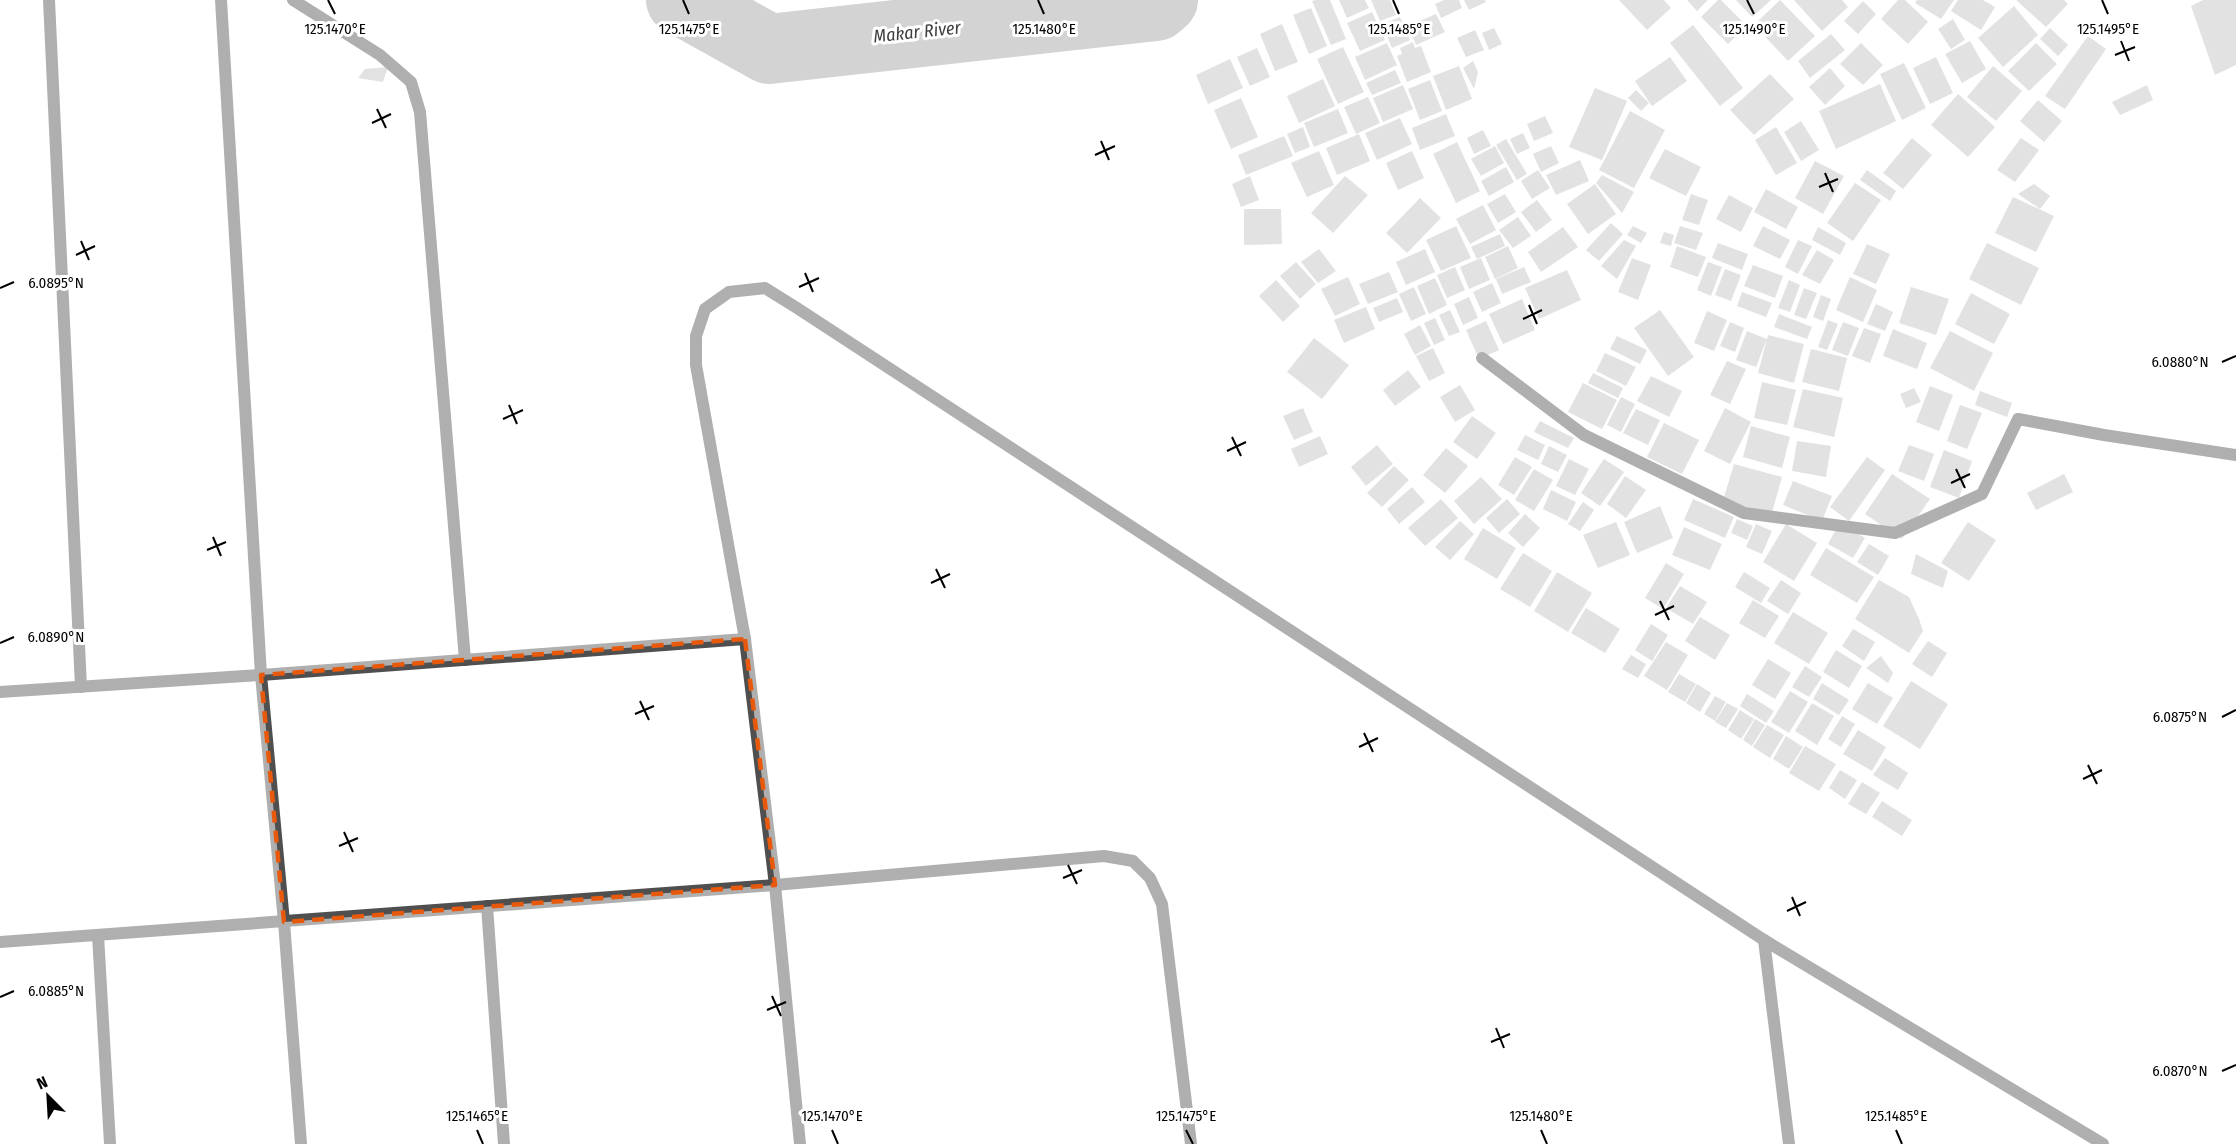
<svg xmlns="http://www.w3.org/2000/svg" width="2236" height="1144" font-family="'Fira Sans Condensed',sans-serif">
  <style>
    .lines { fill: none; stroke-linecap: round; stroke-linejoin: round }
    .river { stroke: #9d9d9d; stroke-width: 70 }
    .building { fill: #bfbfbf }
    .street { stroke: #4f4f4f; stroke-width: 12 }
    .marked { fill: none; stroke: #e8590c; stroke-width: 4.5; stroke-dasharray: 12 8; stroke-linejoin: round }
    .ticks { fill: none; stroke: #000; stroke-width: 2 }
    .labels { text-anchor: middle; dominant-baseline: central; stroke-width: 6; stroke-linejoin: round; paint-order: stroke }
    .water-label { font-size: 18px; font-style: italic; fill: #3e3e3e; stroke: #fff }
    .ticks-label { font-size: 15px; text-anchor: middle; fill: #000; stroke: #fff; stroke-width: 6; stroke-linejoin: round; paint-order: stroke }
  </style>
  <rect width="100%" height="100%" fill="#fff"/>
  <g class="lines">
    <!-- river -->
    <polyline class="river" points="681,0 769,49 1156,6 1163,0"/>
  </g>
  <!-- building -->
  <g class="building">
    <polygon points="1315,0 1330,0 1346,39 1331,45 1312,1"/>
    <polygon points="1339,0 1365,0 1369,8 1347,18"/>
    <polygon points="1371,0 1390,0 1396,15 1380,21"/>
    <polygon points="1444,0 1459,0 1462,8 1441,18 1435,4"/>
    <polygon points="1464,0 1485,0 1486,2 1469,10"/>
    <polygon points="1619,0 1664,0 1671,8 1647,30"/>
    <polygon points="1687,0 1708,0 1697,11"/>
    <polygon points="1718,0 1721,0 1747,26 1728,44 1701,17"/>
    <polygon points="1736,0 1771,0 1752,17"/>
    <polygon points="1780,0 1815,36 1788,61 1754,25"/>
    <polygon points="1794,0 1842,0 1848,7 1822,31"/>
    <polygon points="1898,0 1905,0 1928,22 1908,44 1881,19"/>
    <polygon points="1917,0 1954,0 1941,19 1915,3"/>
    <polygon points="1958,0 1983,0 1995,7 1981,30 1951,11"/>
    <polygon points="2016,0 2064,0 2068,4 2046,27"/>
    <polygon points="2203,0 2236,0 2236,65 2215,75 2191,6"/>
    <polygon points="1863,1 1876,14 1858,34 1844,21"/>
    <polygon points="2014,6 2038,35 2003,67 1978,38"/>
    <polygon points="1311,8 1327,46 1309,54 1293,15"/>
    <polygon points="1372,12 1385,40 1360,51 1347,23"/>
    <polygon points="1436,14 1445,32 1416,45 1408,26"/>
    <polygon points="1400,17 1410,40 1392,48 1382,24"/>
    <polygon points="1953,19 1965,40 1951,49 1938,29"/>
    <polygon points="1282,24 1298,62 1275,71 1260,34"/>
    <polygon points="1693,25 1743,88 1720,106 1670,43"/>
    <polygon points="1494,28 1502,44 1489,50 1482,33"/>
    <polygon points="2050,28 2068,45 2058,56 2040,39"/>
    <polygon points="1475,30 1484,50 1466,57 1457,38"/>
    <polygon points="1831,34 1845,50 1810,78 1798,61"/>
    <polygon points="2088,36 2106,49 2065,109 2045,96"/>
    <polygon points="1970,41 1986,69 1962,83 1945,54"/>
    <polygon points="1413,42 1415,48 1421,46 1431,72 1407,82 1397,56 1402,54 1400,48"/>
    <polygon points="1387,43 1397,65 1365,80 1355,57"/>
    <polygon points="1861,43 1883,65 1863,85 1840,64"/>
    <polygon points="2036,43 2057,64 2029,91 2008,71"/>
    <polygon points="1343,47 1364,92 1338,104 1317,59"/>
    <polygon points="1257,48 1270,77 1250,86 1237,57"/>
    <polygon points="1670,57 1687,81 1652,106 1635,81"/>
    <polygon points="1936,57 1953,93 1930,104 1913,68"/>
    <polygon points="1230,59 1243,88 1208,104 1196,75"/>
    <polygon points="1473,61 1478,72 1474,89 1463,68"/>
    <polygon points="1904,63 1926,108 1902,120 1880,74"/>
    <polygon points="1459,66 1472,99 1446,110 1433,76"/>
    <polygon points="1993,66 2022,91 1996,121 1967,97"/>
    <polygon points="388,67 383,82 358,78 365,69"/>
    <polygon points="1830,68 1845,86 1825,105 1809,87"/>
    <polygon points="1395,70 1401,83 1372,95 1366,83"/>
    <polygon points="1770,74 1794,99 1754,135 1730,110"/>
    <polygon points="1323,79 1335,106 1299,123 1287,96"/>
    <polygon points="1430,80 1442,111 1420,120 1408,89"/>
    <polygon points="1880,84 1896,121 1836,149 1819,111"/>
    <polygon points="1403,85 1413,109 1383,122 1373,98"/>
    <polygon points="2147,85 2153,100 2120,115 2112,102"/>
    <polygon points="1595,88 1627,101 1602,160 1569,147"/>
    <polygon points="1636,90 1649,103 1641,111 1628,98"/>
    <polygon points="1958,94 1995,127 1968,157 1931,125"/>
    <polygon points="1368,97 1380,123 1356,134 1344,107"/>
    <polygon points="1241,98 1258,137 1231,149 1214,110"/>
    <polygon points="2038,100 2062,121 2044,142 2020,121"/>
    <polygon points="1338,109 1348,133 1314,147 1304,123"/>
    <polygon points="1630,111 1665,130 1634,188 1599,170"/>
    <polygon points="1446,114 1455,136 1420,150 1412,128"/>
    <polygon points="1545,116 1553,133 1534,141 1527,124"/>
    <polygon points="1400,118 1412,144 1377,160 1365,133"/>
    <polygon points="1801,121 1819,150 1801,161 1784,132"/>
    <polygon points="1303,127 1310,147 1295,153 1287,134"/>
    <polygon points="1776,127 1797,163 1776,175 1755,140"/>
    <polygon points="1483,130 1491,146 1474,154 1467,138"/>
    <polygon points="1523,133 1530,148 1517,154 1510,139"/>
    <polygon points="1359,134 1370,161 1337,175 1326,148"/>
    <polygon points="1284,136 1293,156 1246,175 1238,155"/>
    <polygon points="1912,138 1932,155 1903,189 1883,173"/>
    <polygon points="2021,138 2039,150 2015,182 1997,170"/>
    <polygon points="1506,139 1527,174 1517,180 1496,145"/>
    <polygon points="1457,142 1480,191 1456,203 1433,154"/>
    <polygon points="1495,146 1504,163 1481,176 1471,159"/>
    <polygon points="1551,146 1559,163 1541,172 1533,154"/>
    <polygon points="1665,149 1701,167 1686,196 1649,178"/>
    <polygon points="1319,151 1334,185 1307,197 1291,163"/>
    <polygon points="1412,151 1424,178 1398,190 1386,163"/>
    <polygon points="1580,160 1589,181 1556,195 1546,175"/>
    <polygon points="1815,161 1844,176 1823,214 1795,198"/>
    <polygon points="1506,167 1514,182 1489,196 1481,181"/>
    <polygon points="1538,170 1550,188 1532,199 1521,181"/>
    <polygon points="1867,170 1896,191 1890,201 1860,180"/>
    <polygon points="1602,175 1634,192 1622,213 1596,183"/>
    <polygon points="1250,176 1259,200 1241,207 1232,184"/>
    <polygon points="1345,176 1368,195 1333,233 1311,213"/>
    <polygon points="1855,183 1881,200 1853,241 1827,223"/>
    <polygon points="1595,184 1616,214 1588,234 1567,204"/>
    <polygon points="2034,184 2050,196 2040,209 2018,194"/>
    <polygon points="1766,189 1798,207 1786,229 1754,212"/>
    <polygon points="1505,194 1516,212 1498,223 1487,204"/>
    <polygon points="1691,194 1708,200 1699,225 1682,220"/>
    <polygon points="1729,195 1753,208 1741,232 1716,219"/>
    <polygon points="2013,197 2054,216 2036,252 1995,233"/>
    <polygon points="1420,198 1441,218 1407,253 1386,233"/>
    <polygon points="1537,200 1552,220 1536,232 1521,212"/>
    <polygon points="1483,205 1496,230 1470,244 1456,219"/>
    <polygon points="1244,209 1281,209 1282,244 1244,245"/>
    <polygon points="1518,217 1531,236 1513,248 1499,230"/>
    <polygon points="1611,223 1623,234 1599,261 1586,250"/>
    <polygon points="1456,226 1471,258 1441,271 1426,240"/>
    <polygon points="1633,226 1647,233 1641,243 1627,235"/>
    <polygon points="1680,226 1703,233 1696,250 1674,243"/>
    <polygon points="1763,226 1790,240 1780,259 1753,246"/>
    <polygon points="1563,227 1578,247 1541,272 1528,252"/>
    <polygon points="1818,227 1846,243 1840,255 1812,240"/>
    <polygon points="1664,232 1674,235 1671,246 1660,243"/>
    <polygon points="1500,234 1505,246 1477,259 1471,247"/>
    <polygon points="1624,240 1636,246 1617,279 1601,266"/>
    <polygon points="1798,240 1812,246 1798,274 1785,267"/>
    <polygon points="1718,243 1748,254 1742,270 1712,258"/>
    <polygon points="1987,243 2039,268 2021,305 1969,279"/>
    <polygon points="1867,244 1890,254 1876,284 1853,274"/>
    <polygon points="1508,246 1518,268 1495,279 1485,257"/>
    <polygon points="1677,246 1706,257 1698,277 1670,267"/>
    <polygon points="1319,249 1336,271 1318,283 1301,262"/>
    <polygon points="1425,249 1435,272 1406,285 1396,262"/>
    <polygon points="1817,250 1834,260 1820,284 1802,275"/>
    <polygon points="1481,258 1490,280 1469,289 1460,267"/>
    <polygon points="1632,258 1651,265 1638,300 1618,292"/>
    <polygon points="1296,262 1316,284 1300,299 1280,276"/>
    <polygon points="1708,262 1722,267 1711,296 1697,290"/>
    <polygon points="1753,265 1783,276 1775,298 1744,286"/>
    <polygon points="1455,267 1465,290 1447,298 1437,275"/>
    <polygon points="1524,267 1531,282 1502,294 1496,279"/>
    <polygon points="1725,269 1741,275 1731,301 1715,295"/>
    <polygon points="1567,270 1581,300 1539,319 1525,288"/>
    <polygon points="1389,272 1398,292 1368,304 1359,284"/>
    <polygon points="1348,277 1360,304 1335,316 1321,289"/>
    <polygon points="1850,277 1877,290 1863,322 1836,310"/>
    <polygon points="1435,278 1447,305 1429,314 1417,286"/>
    <polygon points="1276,280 1300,306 1283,322 1259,296"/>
    <polygon points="1789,280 1800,285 1790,312 1778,308"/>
    <polygon points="1492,283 1501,303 1482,312 1473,292"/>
    <polygon points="1414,287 1426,314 1411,321 1399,294"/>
    <polygon points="1911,287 1949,299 1936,335 1899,323"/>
    <polygon points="1804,288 1817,293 1806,319 1794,315"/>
    <polygon points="1742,292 1772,303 1766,317 1737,306"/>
    <polygon points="1971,293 2010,314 1994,344 1955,324"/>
    <polygon points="1821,295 1831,299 1823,321 1813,317"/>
    <polygon points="1469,297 1478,318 1463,325 1454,304"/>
    <polygon points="1397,298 1403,312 1379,322 1373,308"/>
    <polygon points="1522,299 1535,330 1503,344 1489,314"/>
    <polygon points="1876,304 1893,312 1885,331 1867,324"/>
    <polygon points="1366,307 1375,329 1344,343 1334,320"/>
    <polygon points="1450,310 1460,332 1449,336 1439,315"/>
    <polygon points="1660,310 1694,357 1668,376 1634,328"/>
    <polygon points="1707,311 1727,320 1714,351 1694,343"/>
    <polygon points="1779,314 1812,327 1807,339 1774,327"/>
    <polygon points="1435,318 1445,340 1434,345 1424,323"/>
    <polygon points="1828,320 1838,324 1827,350 1818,347"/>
    <polygon points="1486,321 1499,350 1479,359 1466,330"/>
    <polygon points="1730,322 1744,328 1735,352 1720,346"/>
    <polygon points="1843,322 1859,328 1848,356 1832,350"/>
    <polygon points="1420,325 1431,346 1415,355 1404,334"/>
    <polygon points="1864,328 1881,334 1870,363 1852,356"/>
    <polygon points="1893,329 1927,343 1917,369 1883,356"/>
    <polygon points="1747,331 1767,339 1768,335 1804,344 1794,383 1758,373 1767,339 1756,367 1736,360"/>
    <polygon points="1950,331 1993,353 1974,391 1930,368"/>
    <polygon points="1617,336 1647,350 1640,364 1610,349"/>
    <polygon points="1314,338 1349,365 1322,399 1287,372"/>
    <polygon points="1433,348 1445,373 1429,381 1416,356"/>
    <polygon points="1811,349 1847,358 1839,391 1802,382"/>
    <polygon points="1605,353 1636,367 1626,386 1596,371"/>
    <polygon points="1727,361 1746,369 1730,404 1710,395"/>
    <polygon points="1408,370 1421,387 1395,406 1383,390"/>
    <polygon points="1593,373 1623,388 1618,398 1588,383"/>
    <polygon points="1651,376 1682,391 1669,417 1637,401"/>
    <polygon points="1762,382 1796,390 1787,425 1754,418"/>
    <polygon points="1583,383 1617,400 1602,429 1568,412"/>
    <polygon points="1460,385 1475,410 1455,422 1440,397"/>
    <polygon points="1930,386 1953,395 1939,431 1916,422"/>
    <polygon points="1914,388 1921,402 1906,408 1900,394"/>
    <polygon points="1803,389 1843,398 1834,437 1793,427"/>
    <polygon points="1980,391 2012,403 2007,417 1975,405"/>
    <polygon points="1621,397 1635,404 1621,432 1607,425"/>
    <polygon points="1960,405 1982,413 1967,449 1947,441"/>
    <polygon points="1303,408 1313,432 1294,440 1283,416"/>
    <polygon points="1725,408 1751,422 1730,464 1704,451"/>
    <polygon points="1636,409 1660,420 1648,445 1623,433"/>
    <polygon points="1472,416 1496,433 1477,459 1453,442"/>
    <polygon points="1540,421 1574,438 1568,448 1534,432"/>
    <polygon points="1664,423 1699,440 1682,474 1647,457"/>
    <polygon points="1751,426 1790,437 1782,468 1743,457"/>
    <polygon points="1525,435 1545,445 1538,460 1517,450"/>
    <polygon points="1320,436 1328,454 1299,467 1291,449"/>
    <polygon points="1797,441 1831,446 1826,477 1792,471"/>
    <polygon points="1377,445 1393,464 1366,486 1351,467"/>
    <polygon points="1909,445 1934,454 1924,481 1898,471"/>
    <polygon points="1549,446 1567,455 1558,472 1541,464"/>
    <polygon points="1446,448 1468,466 1445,493 1423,475"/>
    <polygon points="1944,450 1972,461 1959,498 1930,487"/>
    <polygon points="1515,457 1532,467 1514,495 1498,485"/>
    <polygon points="1867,457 1885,470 1849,521 1830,507"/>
    <polygon points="1569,459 1589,469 1575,495 1556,486"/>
    <polygon points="1604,459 1624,472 1600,506 1581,493"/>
    <polygon points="1734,464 1782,477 1770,520 1721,507"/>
    <polygon points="1394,466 1409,480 1382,507 1367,493"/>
    <polygon points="1534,469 1553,480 1534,511 1515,500"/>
    <polygon points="1892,474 1930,499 1902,539 1865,514"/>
    <polygon points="2064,474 2073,492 2036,510 2027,493"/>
    <polygon points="1625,476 1646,490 1626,518 1607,504"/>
    <polygon points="1481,477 1502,499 1474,524 1454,501"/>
    <polygon points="1793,481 1832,496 1822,521 1783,505"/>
    <polygon points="1412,487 1425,502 1399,524 1387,509"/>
    <polygon points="1551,490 1576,502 1567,521 1543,509"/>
    <polygon points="1441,499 1458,518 1425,546 1408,528"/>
    <polygon points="1507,499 1520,514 1499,533 1486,518"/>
    <polygon points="1693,499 1734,517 1725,538 1684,520"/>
    <polygon points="1583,502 1594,510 1580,531 1568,524"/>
    <polygon points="1660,506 1673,538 1637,553 1624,522"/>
    <polygon points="1525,514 1540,528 1523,547 1508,533"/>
    <polygon points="1737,519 1753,526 1747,540 1731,533"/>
    <polygon points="1460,521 1474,534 1450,560 1435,547"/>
    <polygon points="1616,522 1630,555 1598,568 1583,535"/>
    <polygon points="1840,522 1865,538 1853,558 1828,544"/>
    <polygon points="1968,522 1996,540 1969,581 1941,563"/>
    <polygon points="1756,524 1772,531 1762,554 1746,547"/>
    <polygon points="1786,524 1817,543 1794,581 1763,562"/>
    <polygon points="1684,527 1722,544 1710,570 1672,555"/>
    <polygon points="1483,528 1516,548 1497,579 1464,559"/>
    <polygon points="1869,544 1889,556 1878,575 1857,562"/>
    <polygon points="1826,548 1874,577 1857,603 1810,575"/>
    <polygon points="1523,553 1552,571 1530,607 1500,589"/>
    <polygon points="1916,554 1948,571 1943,588 1911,574"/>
    <polygon points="1666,563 1684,574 1663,609 1645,598"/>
    <polygon points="1557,572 1592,593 1568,632 1534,611"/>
    <polygon points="1744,572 1770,588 1761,603 1735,587"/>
    <polygon points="1781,580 1801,593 1788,614 1767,601"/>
    <polygon points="1879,580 1909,597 1919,619 1923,631 1909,653 1855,619"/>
    <polygon points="1680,586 1707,602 1693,624 1666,608"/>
    <polygon points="1753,600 1779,616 1765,638 1739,623"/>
    <polygon points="1586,608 1620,629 1605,653 1571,633"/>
    <polygon points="1793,612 1828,633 1809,664 1774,643"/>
    <polygon points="1700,617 1730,635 1715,660 1685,641"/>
    <polygon points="1651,624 1668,635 1652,661 1635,650"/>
    <polygon points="1853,629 1875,642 1864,661 1842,646"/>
    <polygon points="1928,641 1947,653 1932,677 1912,664"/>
    <polygon points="1666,642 1688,655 1667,690 1644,676"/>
    <polygon points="1836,650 1862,666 1849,688 1823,672"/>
    <polygon points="1631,655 1646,664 1638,678 1622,669"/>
    <polygon points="1881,656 1893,673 1888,683 1866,668"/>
    <polygon points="1768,659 1791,673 1775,699 1752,685"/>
    <polygon points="1805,666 1822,677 1809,697 1792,687"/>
    <polygon points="1679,674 1696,684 1685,702 1668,692"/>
    <polygon points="1911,681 1948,704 1920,749 1883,726"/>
    <polygon points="1822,683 1849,700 1839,715 1813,699"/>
    <polygon points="1868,683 1893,698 1877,724 1852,709"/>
    <polygon points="1697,684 1711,693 1700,712 1686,703"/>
    <polygon points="1790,691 1808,702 1789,733 1771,722"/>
    <polygon points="1747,694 1774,711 1766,723 1740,706"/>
    <polygon points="1715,696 1726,702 1715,721 1704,714"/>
    <polygon points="1727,703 1738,709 1726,728 1715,722"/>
    <polygon points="1812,703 1834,716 1817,745 1795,731"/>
    <polygon points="1740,710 1754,719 1741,739 1728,730"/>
    <polygon points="1842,716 1855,724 1841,747 1828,739"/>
    <polygon points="1755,719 1765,725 1752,746 1743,740"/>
    <polygon points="1767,725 1784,735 1770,758 1753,747"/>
    <polygon points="1858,730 1886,747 1872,771 1843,754"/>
    <polygon points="1786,736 1803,747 1789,769 1773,759"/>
    <polygon points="1805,746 1836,764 1819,791 1789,773"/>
    <polygon points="1885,758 1908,773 1898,790 1873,775"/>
    <polygon points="1840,770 1857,780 1845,799 1829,788"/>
    <polygon points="1862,782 1880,793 1866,814 1848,804"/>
    <polygon points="1882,801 1912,820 1902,836 1872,817"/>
  </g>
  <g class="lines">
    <!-- street -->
    <g class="street">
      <polyline points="49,0 81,687"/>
      <polyline points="221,0 261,675 284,922 301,1144"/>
      <polyline points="293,0 380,55 411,82 420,112 465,660"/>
      <polyline points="1482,358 1584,435 1744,513 1895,533 1982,494 2018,419 2104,435 2236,455"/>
      <polyline points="0,692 261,675 745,639"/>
      <polyline points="487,906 504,1144"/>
      <polyline points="98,935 110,1144"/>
      <polyline points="1764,940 1789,1144"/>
      <polyline points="0,942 775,885 1104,856 1133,861 1150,878 1162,904 1191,1144"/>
      <polyline points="800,1144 775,885 745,639 696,365 696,336 705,309 729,292 765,288 797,308 1764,940 2103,1144"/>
    </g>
  </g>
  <!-- marked area -->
  <path d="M0 0H2236V1144H0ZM 745,639 L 775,885 L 284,922 L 261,675 Z" fill="#fff" fill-opacity=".55" fill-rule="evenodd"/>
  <path class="marked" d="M 745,639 L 775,885 L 284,922 L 261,675 Z"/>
  <!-- ticks -->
  <path class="ticks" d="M 328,0 L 335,14M 683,0 L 689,14M 1038,0 L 1044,14M 1393,0 L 1399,14M 1747,0 L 1754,14M 2102,0 L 2108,14M 2121,41 L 2129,61M 2115,55 L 2135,47M 377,109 L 386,128M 372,123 L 391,114M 1101,141 L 1109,160M 1095,155 L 1115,146M 1825,173 L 1833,192M 1819,187 L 1838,179M 81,241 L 89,260M 76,255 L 95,246M 805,273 L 813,292M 799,287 L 819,278M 0,288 L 14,282M 1529,305 L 1537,324M 1523,319 L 1542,310M 2222,362 L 2236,356M 509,405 L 517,424M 503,419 L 523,410M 1232,437 L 1241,456M 1227,451 L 1246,442M 1956,469 L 1965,488M 1951,483 L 1970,474M 213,537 L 221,556M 207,550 L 226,542M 936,569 L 945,588M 931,583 L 950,574M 1660,601 L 1669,620M 1655,615 L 1674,606M 0,643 L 14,637M 640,701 L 649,720M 635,714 L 654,706M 2222,717 L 2236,710M 1364,733 L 1373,752M 1359,747 L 1378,738M 2088,765 L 2097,784M 2083,779 L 2102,770M 344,832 L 353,852M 339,846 L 358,838M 1068,865 L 1077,884M 1063,878 L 1082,870M 1792,897 L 1800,916M 1787,911 L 1806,902M 772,996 L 781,1016M 0,997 L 14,991M 767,1010 L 786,1002M 1496,1028 L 1504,1048M 1491,1042 L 1510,1034M 2222,1071 L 2236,1065M 477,1130 L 483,1144M 832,1130 L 838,1144M 1186,1130 L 1193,1144M 1541,1130 L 1547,1144M 1896,1130 L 1902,1144"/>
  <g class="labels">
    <!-- water labels -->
    <g class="water-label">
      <text transform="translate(917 32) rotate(-6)">Makar River</text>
    </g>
  </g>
  <g class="ticks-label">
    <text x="335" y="34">125.1470°E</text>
    <text x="689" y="34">125.1475°E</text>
    <text x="1044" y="34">125.1480°E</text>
    <text x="1399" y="34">125.1485°E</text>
    <text x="2108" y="34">125.1495°E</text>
    <text x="1754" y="34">125.1490°E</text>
    <text x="56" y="288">6.0895°N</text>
    <text x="2180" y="367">6.0880°N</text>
    <text x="56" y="642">6.0890°N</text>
    <text x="2180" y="722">6.0875°N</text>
    <text x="56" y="996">6.0885°N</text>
    <text x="2180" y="1076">6.0870°N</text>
    <text x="477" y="1121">125.1465°E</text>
    <text x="832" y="1121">125.1470°E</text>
    <text x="1186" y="1121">125.1475°E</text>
    <text x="1541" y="1121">125.1480°E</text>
    <text x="1896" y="1121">125.1485°E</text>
  </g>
  <!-- north arrow -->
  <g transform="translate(48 1096) rotate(336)" stroke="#ffffff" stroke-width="4.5" paint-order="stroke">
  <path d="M0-4.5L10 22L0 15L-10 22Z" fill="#000000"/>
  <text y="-9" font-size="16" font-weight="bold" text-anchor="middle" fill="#000000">N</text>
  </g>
</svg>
